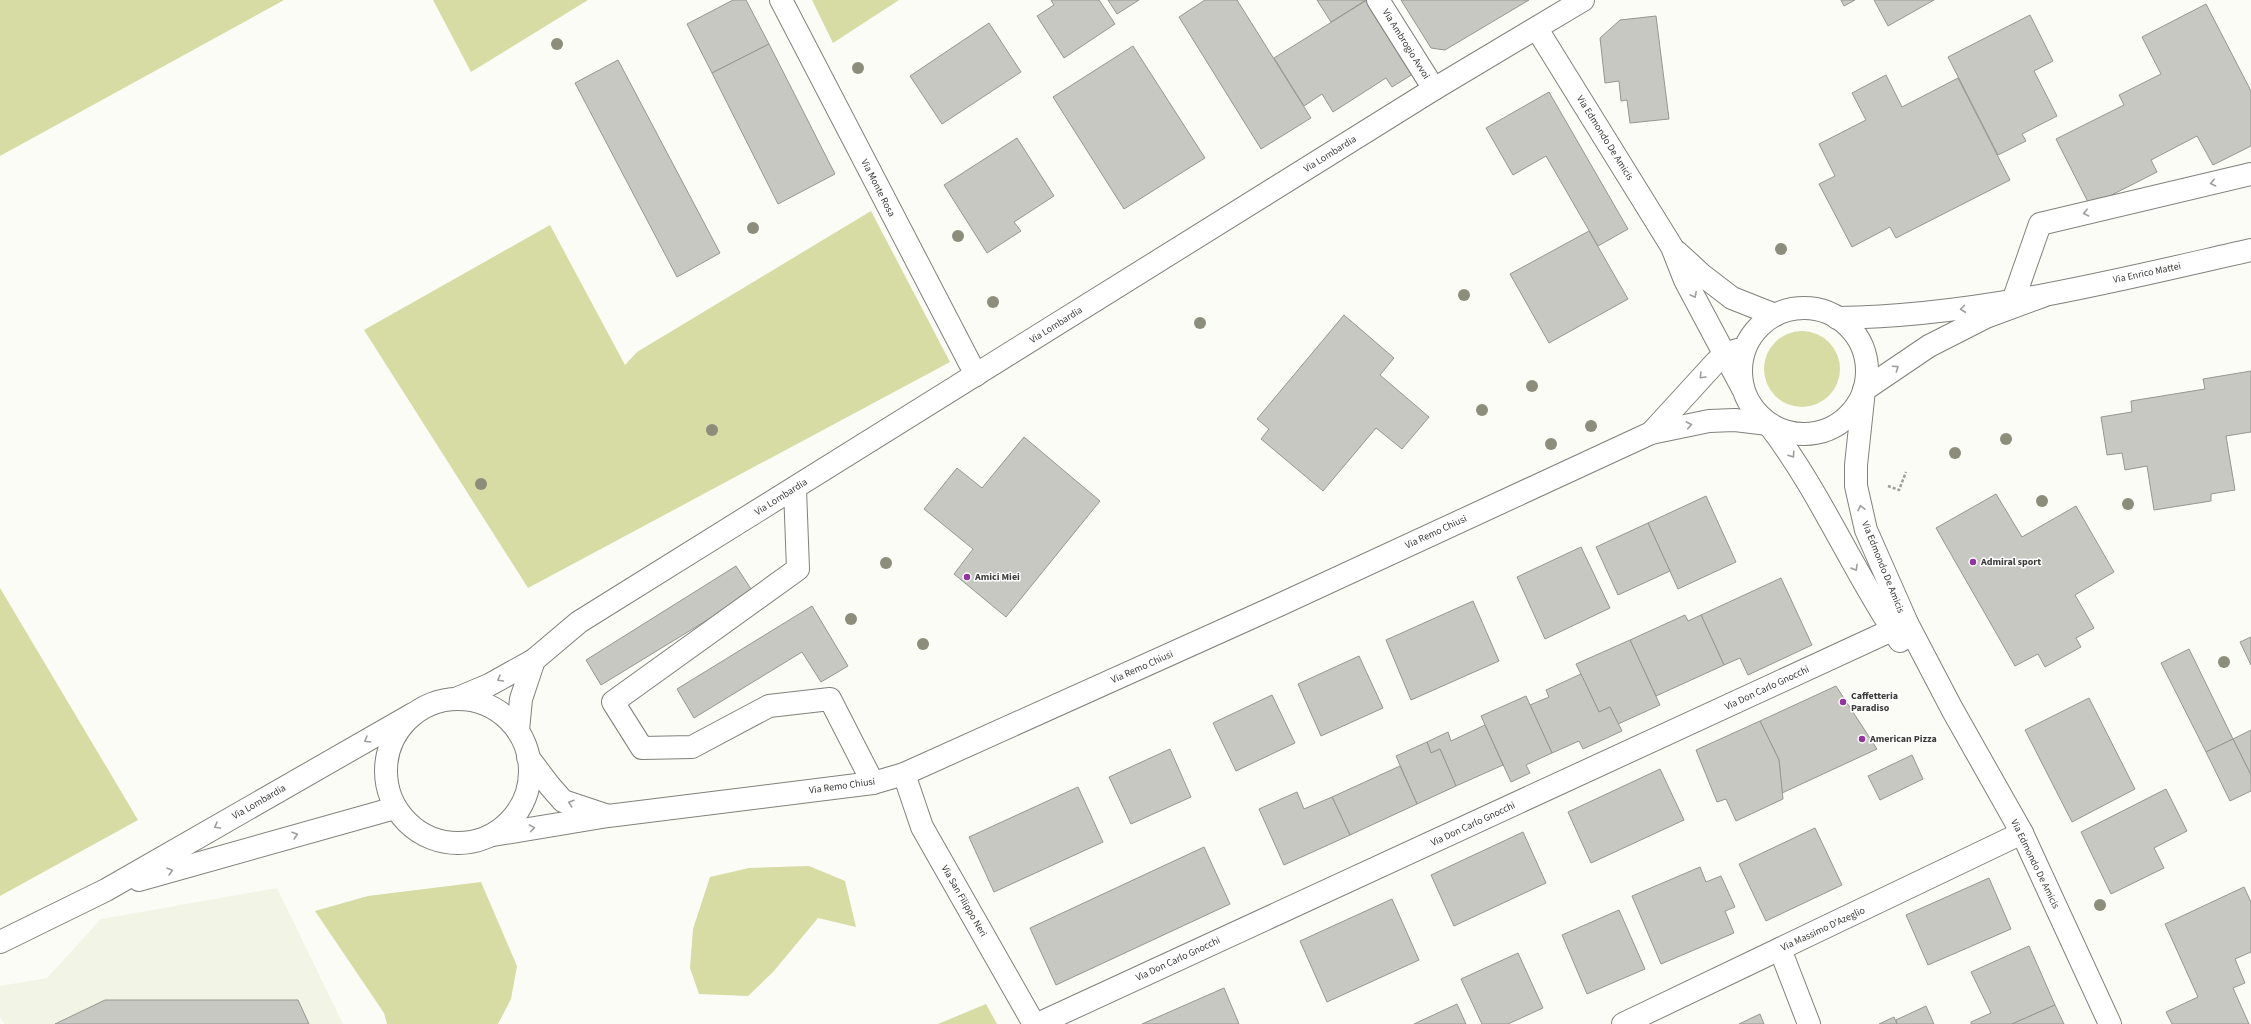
<svg xmlns="http://www.w3.org/2000/svg" width="2251" height="1024" font-family="'Source Sans 3',sans-serif">
  <style>
    .built { fill: #f2f4e6 }
    .green { fill: #d6dca3 }
    .building { fill: #c7c8c2; stroke: #969791 }
    .lines { fill: none; stroke-linecap: round; stroke-linejoin: round }
    .minor-casing { stroke: #80817c; stroke-width: 24 }
    .path { stroke: #9d9d99; stroke-width: 2.5; stroke-dasharray: 3 2; stroke-linecap: butt }
    .minor { stroke: #fff; stroke-width: 22 }
    .tree { fill: #8c8d7a }
    .oneway { stroke: #9d9d9c }
    .poi-dot { fill: #93359f; stroke: #fff; stroke-width: 1.5 }
    .labels { text-anchor: middle; dominant-baseline: central; stroke-width: 3; stroke-linejoin: round; paint-order: stroke }
    .street-label { font-size: 10px; fill: #3b3b39; stroke: #fff }
    .poi-label { font-size: 10px; font-weight: bold; fill: #3b3b39; stroke: #fff; text-anchor: start }
  </style>
  <rect width="100%" height="100%" fill="#fbfcf6"/>
  <!-- built -->
  <polygon class="built" points="277,888 343,1024 4,1024 0,1017 0,986 47,978 101,919"/>
  <!-- green -->
  <g class="green">
    <polygon points="0,0 284,0 0,156"/>
    <polygon points="433,0 588,0 471,72"/>
    <polygon points="812,0 899,0 833,43"/>
    <polygon points="871,211 950,362 528,588 364,330 550,225 625,365 637,352"/>
    <circle cx="1802" cy="369" r="38"/>
    <polygon points="0,588 138,820 0,896"/>
    <polygon points="809,866 845,881 856,927 818,918 773,972 748,996 699,994 690,968 693,929 710,877 749,868"/>
    <polygon points="481,882 517,966 511,999 498,1024 387,1024 384,1013 315,911 368,896"/>
    <polygon points="986,1004 997,1024 938,1024"/>
  </g>
  <!-- building -->
  <g class="building">
    <polygon points="733,0 746,0 769,44 712,73 687,24"/>
    <polygon points="1051,0 1099,0 1115,24 1064,58 1037,16 1054,5"/>
    <polygon points="1108,0 1139,0 1117,14"/>
    <polygon points="1205,0 1237,0 1311,118 1261,149 1179,17"/>
    <polygon points="1317,0 1366,0 1331,22"/>
    <polygon points="1367,0 1413,74 1392,87 1386,78 1333,112 1322,94 1304,106 1274,58"/>
    <polygon points="1401,0 1529,0 1445,50 1431,48"/>
    <polygon points="1841,0 1855,0 1844,6"/>
    <polygon points="1874,0 1934,0 1888,26"/>
    <polygon points="2206,4 2251,91 2251,146 2213,165 2197,136 2151,160 2157,172 2090,206 2056,139 2124,105 2119,95 2161,74 2142,37"/>
    <polygon points="2030,15 2053,61 2034,71 2057,116 2022,134 2026,141 1998,155 1948,57"/>
    <polygon points="1656,16 1669,119 1630,123 1627,100 1621,101 1619,81 1605,83 1600,38 1620,20"/>
    <polygon points="989,23 1021,72 942,124 910,76"/>
    <polygon points="769,44 835,174 778,204 712,73"/>
    <polygon points="1133,46 1205,158 1124,209 1053,97"/>
    <polygon points="618,60 720,253 677,277 575,83"/>
    <polygon points="1886,75 1902,107 1958,78 2010,180 1896,238 1890,227 1852,247 1819,184 1835,176 1819,144 1866,120 1852,93"/>
    <polygon points="1549,92 1628,229 1598,246 1546,156 1513,175 1486,128"/>
    <polygon points="1017,138 1054,196 1014,222 1021,231 987,253 944,185"/>
    <polygon points="1589,231 1628,299 1549,343 1510,274"/>
    <polygon points="1344,315 1394,358 1380,375 1429,417 1402,449 1376,428 1323,491 1261,439 1269,429 1257,419"/>
    <polygon points="2251,371 2251,432 2226,436 2235,490 2211,494 2211,501 2154,510 2147,466 2125,470 2122,453 2107,455 2101,417 2132,412 2131,401 2205,389 2203,379"/>
    <polygon points="1024,437 1100,501 1006,617 954,574 973,549 924,509 957,468 982,488"/>
    <polygon points="1996,494 2022,537 2076,506 2114,572 2075,595 2094,628 2076,638 2081,647 2045,667 2038,654 2015,666 1936,528"/>
    <polygon points="1706,496 1736,562 1678,589 1648,523"/>
    <polygon points="1648,523 1670,571 1618,595 1596,547"/>
    <polygon points="1581,547 1610,608 1545,639 1517,577"/>
    <polygon points="736,566 753,592 601,685 586,660"/>
    <polygon points="1781,578 1812,645 1748,675 1740,658 1724,665 1701,615"/>
    <polygon points="1473,601 1499,661 1411,700 1386,640"/>
    <polygon points="812,606 848,666 821,682 802,652 694,718 677,689"/>
    <polygon points="1685,615 1688,621 1701,615 1724,665 1656,696 1630,640"/>
    <polygon points="2251,637 2251,665 2240,642"/>
    <polygon points="1630,640 1660,705 1618,724 1610,707 1599,712 1576,664"/>
    <polygon points="2189,649 2233,739 2206,752 2161,663"/>
    <polygon points="1359,656 1383,708 1321,736 1298,684"/>
    <polygon points="1581,674 1599,712 1610,707 1622,731 1583,749 1579,741 1552,753 1530,705 1549,697 1546,690"/>
    <polygon points="1836,686 1877,749 1782,793 1779,760 1760,721"/>
    <polygon points="1272,695 1295,743 1236,771 1213,723"/>
    <polygon points="1526,696 1552,753 1526,765 1530,773 1511,782 1481,716"/>
    <polygon points="2089,698 2135,789 2072,822 2025,730"/>
    <polygon points="1760,721 1779,760 1783,799 1736,821 1726,799 1717,802 1696,750"/>
    <polygon points="1485,725 1503,765 1456,786 1440,749 1431,753 1427,742 1448,732 1451,741"/>
    <polygon points="2251,730 2251,775 2233,739"/>
    <polygon points="2233,739 2251,775 2251,791 2230,801 2206,752"/>
    <polygon points="1427,742 1431,753 1440,749 1456,786 1417,804 1396,756"/>
    <polygon points="1170,749 1191,797 1131,824 1109,777"/>
    <polygon points="1912,755 1923,779 1880,800 1868,776"/>
    <polygon points="1400,766 1417,804 1350,835 1332,797"/>
    <polygon points="1660,769 1684,820 1591,863 1568,812"/>
    <polygon points="1078,787 1103,842 994,892 969,837"/>
    <polygon points="2166,789 2187,831 2154,848 2164,868 2111,894 2081,832"/>
    <polygon points="1297,792 1304,809 1332,797 1350,835 1284,865 1259,809"/>
    <polygon points="1815,828 1842,885 1766,921 1739,864"/>
    <polygon points="1523,832 1546,883 1454,926 1431,875"/>
    <polygon points="1204,847 1230,904 1056,985 1030,928"/>
    <polygon points="1700,867 1706,882 1721,876 1735,907 1725,911 1734,933 1661,964 1632,896"/>
    <polygon points="1989,878 2011,929 1928,965 1906,915"/>
    <polygon points="2244,887 2251,902 2251,952 2235,959 2245,983 2233,988 2249,1024 2172,1024 2166,1012 2198,997 2165,924"/>
    <polygon points="1392,899 1419,960 1327,1002 1300,941"/>
    <polygon points="1619,910 1645,969 1587,994 1562,935"/>
    <polygon points="2029,946 2055,1005 2012,1024 1971,1024 1971,1022 1991,1013 1971,972"/>
    <polygon points="1518,953 1543,1008 1508,1024 1482,1024 1461,979"/>
    <polygon points="1224,988 1239,1024 1142,1024"/>
    <polygon points="105,1000 298,1000 309,1024 55,1024"/>
    <polygon points="1457,1004 1466,1024 1414,1024"/>
    <polygon points="2055,1005 2064,1024 2012,1024"/>
    <polygon points="1926,1006 1934,1024 1897,1024 1896,1020"/>
    <polygon points="1760,1014 1764,1024 1739,1024"/>
    <polygon points="1894,1017 1897,1024 1879,1024"/>
  </g>
  <g class="lines">
    <!-- minor casing -->
    <g class="minor-casing">
      <g id="minor">
        <polyline points="781,0 976,375"/>
        <polyline points="1378,0 1434,89"/>
        <polyline points="1537,29 1672,247 1685,280 1742,387"/>
        <polyline points="1677,252 1702,275 1732,298 1775,315"/>
        <polyline points="2043,296 1986,317 1929,346 1864,390 1856,465 1856,486 1866,530 1907,623 1952,709 2022,833 2110,1024"/>
        <polyline points="2013,301 2040,224 2251,174"/>
        <circle cx="1804" cy="371" r="63"/>
        <path d="M 1837,318 C 1978,316 2114,281 2251,250"/>
        <path d="M 1769,425 C 1820,491 1853,572 1900,641"/>
        <polyline points="1651,433 1716,362 1724,355 1737,350"/>
        <polyline points="795,489 798,569 613,702 642,748 692,747 769,706 830,699 873,783"/>
        <polyline points="458,698 489,685 534,660 579,622 1434,89 1583,0"/>
        <circle cx="458" cy="771" r="72"/>
        <polyline points="518,730 521,699 534,660"/>
        <polyline points="528,757 549,785 563,801 605,815"/>
        <polyline points="904,774 922,827 1034,1024"/>
        <polyline points="493,835 608,816 873,783 904,774 1277,606 1651,433 1709,421 1735,420 1768,424"/>
        <polyline points="139,880 395,808"/>
        <polyline points="0,942 106,890 413,714"/>
        <polyline points="1780,949 1809,1024"/>
        <polyline points="1038,1024 1907,623"/>
        <polyline points="1623,1024 2022,833"/>
      </g>
    </g>
    <!-- path -->
    <polyline class="path" points="1888,486 1899,490 1906,472"/>
    <!-- minor -->
    <use href="#minor" class="minor"/>
  </g>
  <!-- trees -->
  <g class="tree">
    <circle cx="557" cy="44" r="6"/>
    <circle cx="858" cy="68" r="6"/>
    <circle cx="753" cy="228" r="6"/>
    <circle cx="958" cy="236" r="6"/>
    <circle cx="1781" cy="249" r="6"/>
    <circle cx="1464" cy="295" r="6"/>
    <circle cx="993" cy="302" r="6"/>
    <circle cx="1200" cy="323" r="6"/>
    <circle cx="1532" cy="386" r="6"/>
    <circle cx="1482" cy="410" r="6"/>
    <circle cx="1591" cy="426" r="6"/>
    <circle cx="712" cy="430" r="6"/>
    <circle cx="2006" cy="439" r="6"/>
    <circle cx="1551" cy="444" r="6"/>
    <circle cx="1955" cy="453" r="6"/>
    <circle cx="481" cy="484" r="6"/>
    <circle cx="2042" cy="501" r="6"/>
    <circle cx="2128" cy="504" r="6"/>
    <circle cx="886" cy="563" r="6"/>
    <circle cx="851" cy="619" r="6"/>
    <circle cx="923" cy="644" r="6"/>
    <circle cx="2224" cy="662" r="6"/>
    <circle cx="2100" cy="905" r="6"/>
  </g>
  <!-- one-way arrows -->
  <defs><path id="oneway-chevron" d="M-2-3.5L2.5 0L-2 3.5" fill="none" stroke-width="1.6" stroke-linecap="round" stroke-linejoin="round"/></defs>
  <g class="oneway">
    <use href="#oneway-chevron" transform="translate(2213 183) rotate(167)"/>
    <use href="#oneway-chevron" transform="translate(2086 213) rotate(167)"/>
    <use href="#oneway-chevron" transform="translate(1694 295) rotate(62)"/>
    <use href="#oneway-chevron" transform="translate(1963 309) rotate(173)"/>
    <use href="#oneway-chevron" transform="translate(1896 368) rotate(-34)"/>
    <use href="#oneway-chevron" transform="translate(1702 376) rotate(134)"/>
    <use href="#oneway-chevron" transform="translate(1689 425) rotate(-11)"/>
    <use href="#oneway-chevron" transform="translate(1792 455) rotate(56)"/>
    <use href="#oneway-chevron" transform="translate(1861 508) rotate(-103)"/>
    <use href="#oneway-chevron" transform="translate(1855 568) rotate(60)"/>
    <use href="#oneway-chevron" transform="translate(500 679) rotate(150)"/>
    <use href="#oneway-chevron" transform="translate(367 740) rotate(150)"/>
    <use href="#oneway-chevron" transform="translate(571 803) rotate(-161)"/>
    <use href="#oneway-chevron" transform="translate(217 826) rotate(150)"/>
    <use href="#oneway-chevron" transform="translate(532 828) rotate(-9)"/>
    <use href="#oneway-chevron" transform="translate(295 835) rotate(-16)"/>
    <use href="#oneway-chevron" transform="translate(170 871) rotate(-16)"/>
  </g>
  <!-- markers -->
  <g class="poi-dot">
    <circle cx="1973" cy="562" r="4"/>
    <circle cx="967" cy="577" r="4"/>
    <circle cx="1843" cy="702" r="4"/>
    <circle cx="1862" cy="739" r="4"/>
  </g>
  <g class="labels">
    <!-- street labels -->
    <g class="street-label">
      <text transform="translate(1406 44) rotate(58)">Via Ambrogio Avvoi</text>
      <text transform="translate(1605 138) rotate(58)">Via Edmondo De Amicis</text>
      <text transform="translate(1330 154) rotate(-32)">Via Lombardia</text>
      <text transform="translate(878 188) rotate(63)">Via Monte Rosa</text>
      <text transform="translate(2147 273) rotate(-12)">Via Enrico Mattei</text>
      <text transform="translate(1056 325) rotate(-32)">Via Lombardia</text>
      <text transform="translate(781 497) rotate(-32)">Via Lombardia</text>
      <text transform="translate(1436 532) rotate(-25)">Via Remo Chiusi</text>
      <text transform="translate(1883 567) rotate(68)">Via Edmondo De Amicis</text>
      <text transform="translate(1142 667) rotate(-24)">Via Remo Chiusi</text>
      <text transform="translate(1767 688) rotate(-25)">Via Don Carlo Gnocchi</text>
      <text transform="translate(842 786) rotate(-8)">Via Remo Chiusi</text>
      <text transform="translate(259 802) rotate(-30)">Via Lombardia</text>
      <text transform="translate(1473 824) rotate(-25)">Via Don Carlo Gnocchi</text>
      <text transform="translate(2035 864) rotate(64)">Via Edmondo De Amicis</text>
      <text transform="translate(964 901) rotate(60)">Via San Filippo Neri</text>
      <text transform="translate(1823 929) rotate(-25)">Via Massimo D'Azeglio</text>
      <text transform="translate(1178 959) rotate(-25)">Via Don Carlo Gnocchi</text>
    </g>
    <!-- poi labels -->
    <g class="poi-label">
      <text x="1981" y="562">Admiral sport</text>
      <text x="975" y="577">Amici Miei</text>
      <text x="1851" y="696">Caffetteria<tspan x="1851" dy="12">Paradiso</tspan></text>
      <text x="1870" y="739">American Pizza</text>
    </g>
  </g>
</svg>
